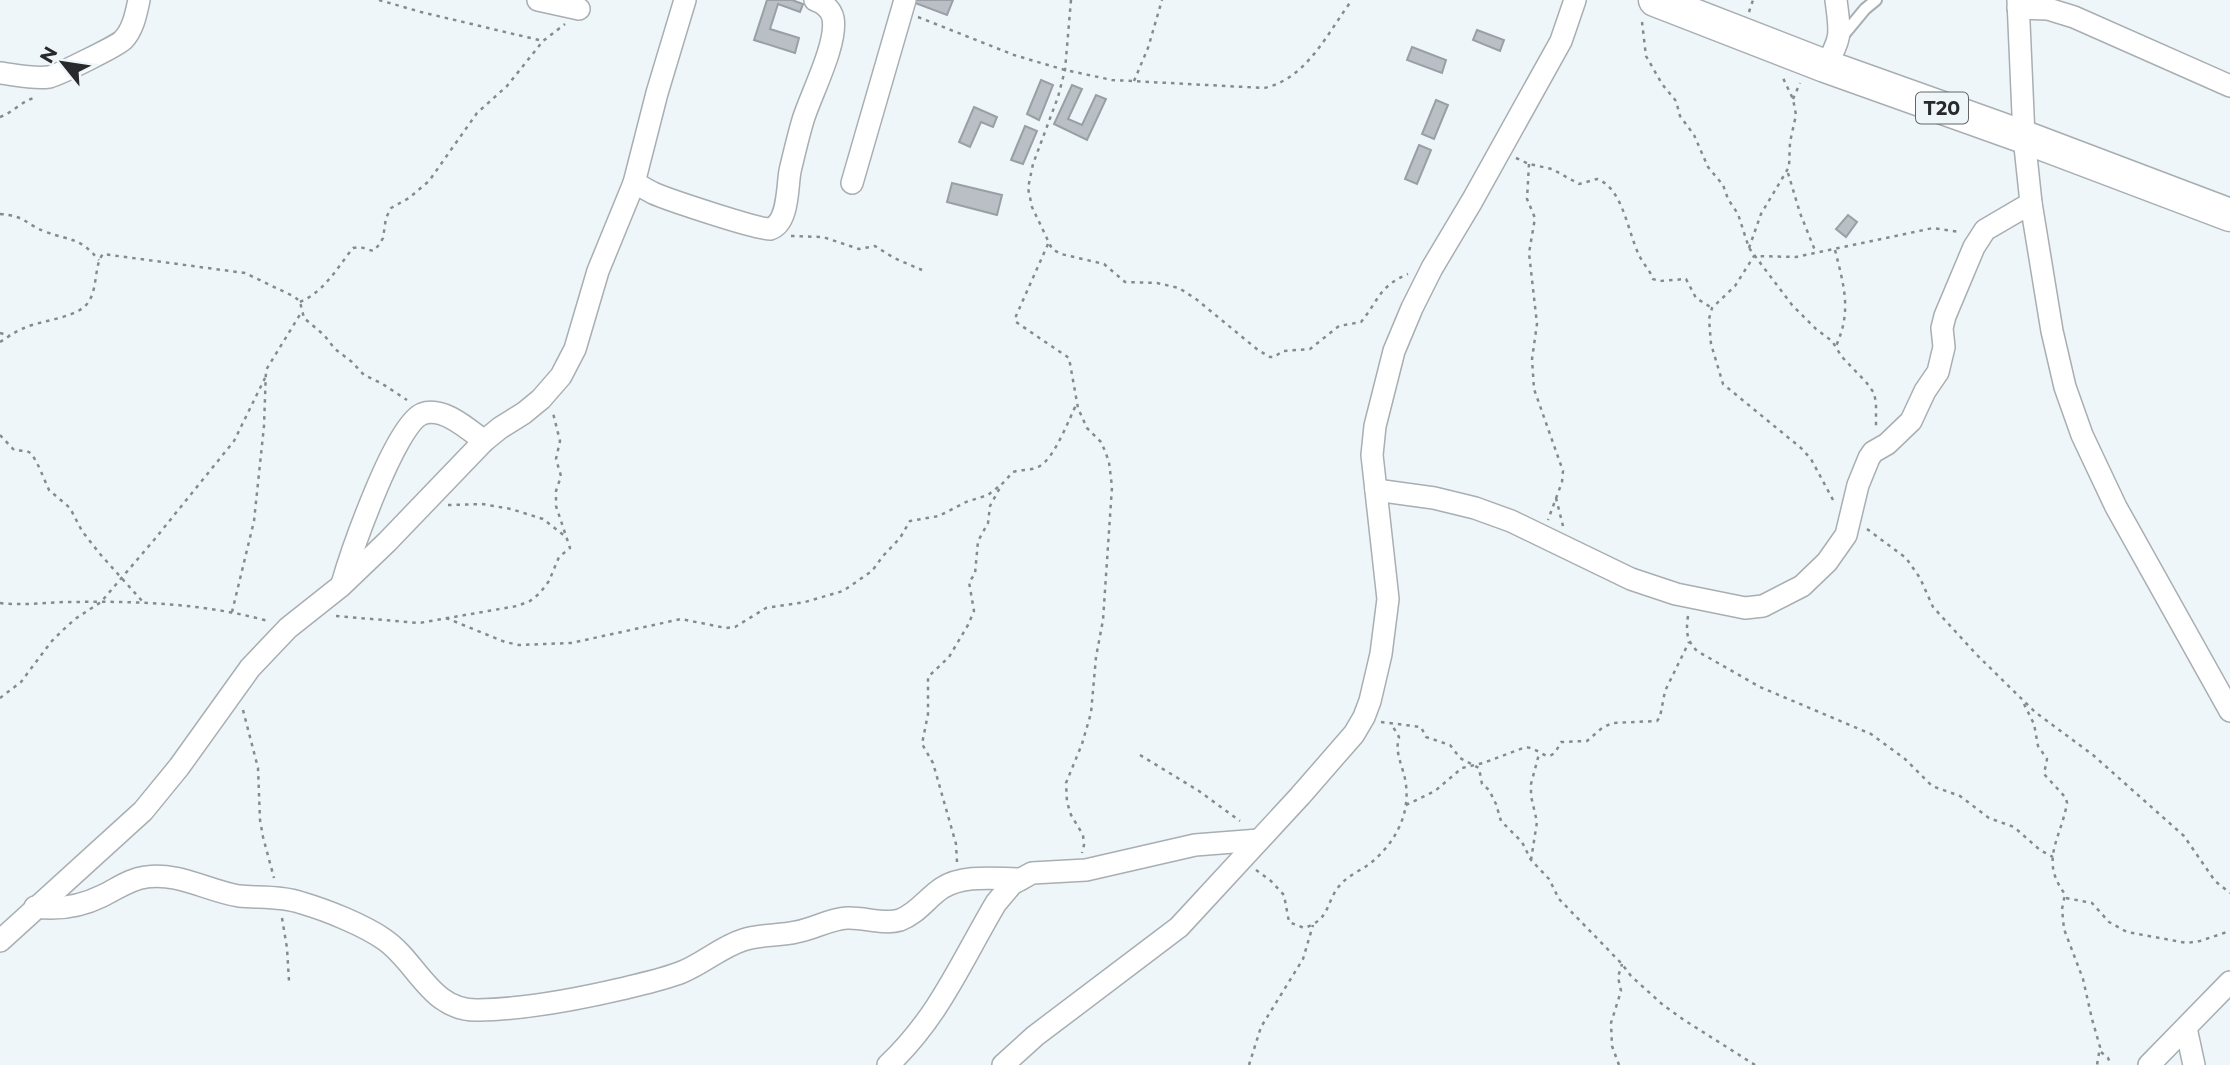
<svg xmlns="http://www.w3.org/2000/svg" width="2230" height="1065" font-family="Montserrat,sans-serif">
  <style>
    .building { fill: #b9bfc4; stroke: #999fa4; stroke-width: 2 }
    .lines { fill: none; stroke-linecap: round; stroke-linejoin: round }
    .lane-casing { stroke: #a8aeb2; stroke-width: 14 }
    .street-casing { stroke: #a8aeb2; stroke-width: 24 }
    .primary-casing { stroke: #a8aeb2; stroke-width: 35 }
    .path { stroke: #868a8d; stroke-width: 2.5; stroke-dasharray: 3.5 5; stroke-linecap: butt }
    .lane { stroke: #fff; stroke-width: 10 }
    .street { stroke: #fff; stroke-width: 21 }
    .primary { stroke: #fff; stroke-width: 32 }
    .labels { text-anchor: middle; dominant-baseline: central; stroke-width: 6; stroke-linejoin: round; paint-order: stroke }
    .shield { fill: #eff6fa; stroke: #636669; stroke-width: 2 }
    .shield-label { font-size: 19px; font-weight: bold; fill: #27292b }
  </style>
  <rect width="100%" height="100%" fill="#eff6fa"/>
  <!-- building -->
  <g class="building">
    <polygon points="767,0 792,0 803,4 800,12 778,4 770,29 799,38 795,53 754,40"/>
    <polygon points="916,0 953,0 947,15 915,3"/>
    <polygon points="1477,30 1504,40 1500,51 1473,40"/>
    <polygon points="1412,47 1446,60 1442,73 1407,60"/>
    <polygon points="1041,80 1053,85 1039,120 1027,114"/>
    <polygon points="1072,85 1082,89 1068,119 1082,125 1096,95 1106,99 1087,140 1054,124"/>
    <polygon points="1436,100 1448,105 1434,139 1422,134"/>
    <polygon points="974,107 997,117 993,127 981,122 970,147 959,142"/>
    <polygon points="1025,126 1037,131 1023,164 1011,160"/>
    <polygon points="1419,145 1431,150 1417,184 1405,179"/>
    <polygon points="952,183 1002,195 997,215 947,202"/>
    <polygon points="1848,215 1857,222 1846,237 1836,229"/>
  </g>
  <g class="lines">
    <!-- lane casing -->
    <g class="lane-casing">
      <polyline id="lane" points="1841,38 1865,9 1876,0"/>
    </g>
    <!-- street casing -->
    <g class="street-casing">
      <g id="street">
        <polyline points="538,0 579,9"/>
        <polyline points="2018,0 2024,137 2031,203 2052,331 2065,387 2082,435 2116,507 2230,711"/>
        <polyline points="2018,8 2048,9 2074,17 2230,86"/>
        <path d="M 1825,66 C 1843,37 1840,32 1836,0"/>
        <path d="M 0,73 C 16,75 33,79 49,77 C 56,76 119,45 123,40 C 133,30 136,14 139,0"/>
        <path d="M 634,183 C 641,186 647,190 653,193 C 666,199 762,231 770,229 C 789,223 787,187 790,171 C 794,154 798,137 803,120 C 811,94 838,43 833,18 C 831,9 823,3 815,0"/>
        <polyline points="852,183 905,0"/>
        <polyline points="1376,490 1434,498 1475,508 1511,521 1631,579 1676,594 1745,608 1763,606 1802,586 1827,562 1846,535 1858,485 1869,458 1873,452 1887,444 1911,421 1925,391 1938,372 1944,347 1942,328 1945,316 1974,247 1985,230 2031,203"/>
        <path d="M 342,584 C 351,553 395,425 422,414 C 443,406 468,429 484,441"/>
        <path d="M 35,907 C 59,910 80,907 102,896 C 117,889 129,879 146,877 C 178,872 208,891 239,896 C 260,898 282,896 302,903 C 326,910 364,925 385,940 C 418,963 431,1012 479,1010 C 527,1009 574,1000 621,989 C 641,984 662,980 682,972 C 704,963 721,947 743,940 C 761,934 779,936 796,932 C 814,929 829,919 847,918 C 864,917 884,925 900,920 C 917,914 928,897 942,888 C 964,874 996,879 1021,879"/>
        <polyline points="0,941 143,811 179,767 250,668 288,628 341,586 387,542 484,441 500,428 524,413 541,399 561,376 575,349 598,271 634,183 657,93 685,0"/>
        <polyline points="2186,1028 2194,1065"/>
        <path d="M 888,1065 C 939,1017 961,962 996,903 L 1012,884 L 1032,873 L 1086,870 L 1195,845 L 1259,840"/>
        <polyline points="1003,1065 1035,1036 1179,927 1300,796 1354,734 1364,717 1370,701 1381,654 1388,599 1372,455 1375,426 1394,351 1412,308 1432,268 1472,201 1561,41 1575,0"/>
        <polyline points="2149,1065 2230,982"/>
      </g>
    </g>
    <!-- primary casing -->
    <g class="primary-casing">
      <polyline id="primary" points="1655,0 1825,66 2024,137 2230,215"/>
    </g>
    <!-- path -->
    <g class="path">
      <polyline points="379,0 421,12 543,41"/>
      <path d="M 1071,0 L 1065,70 L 1058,97 L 1033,164 L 1028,188 L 1032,207 L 1052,249 L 1061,254 L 1104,264 L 1125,282 L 1157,283 L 1179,288 L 1196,299 L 1258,350 L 1270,357 L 1274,357 L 1283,351 L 1310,349 L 1339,326 L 1361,322 C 1379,300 1379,286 1408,274"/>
      <polyline points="1749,12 1753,0"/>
      <path d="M 918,17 L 1014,55 L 1065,70 L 1112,80 L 1264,88 C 1307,79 1328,32 1352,0"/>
      <polyline points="1642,22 1646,56 1662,84 1676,101 1680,116 1694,135 1708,167 1723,185 1728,199 1738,214 1749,248 1792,305 1816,329 1832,341 1842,357 1866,382 1874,393 1876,403 1876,428"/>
      <polyline points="1134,81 1148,48 1162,0"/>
      <polyline points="1793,99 1800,83"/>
      <path d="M 0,117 C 14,112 25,98 36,98"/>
      <path d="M 1516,158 L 1529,164 L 1552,169 L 1579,184 L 1597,179 C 1623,188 1628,233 1639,255 C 1643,264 1650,270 1653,279 L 1659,281 L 1686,279 L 1696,298 L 1712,308"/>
      <polyline points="1529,164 1527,199 1535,218 1529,253 1537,324 1532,359 1534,389 1563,471 1562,482 1548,520"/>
      <polyline points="1788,173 1800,213 1816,253"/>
      <path d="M 0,214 C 26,216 25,224 46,232 C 71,241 79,237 99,260"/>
      <polyline points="791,236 823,237 859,249 875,246 894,258 922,270"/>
      <polyline points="1048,244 1016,316 1016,322 1069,358 1078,408 1087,428 1101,442 1105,451 1109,462 1112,487 1103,620 1096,657 1091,713 1082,744 1066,783 1067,802 1071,815 1083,835 1084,845 1082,853"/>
      <polyline points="1749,248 1761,214 1789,167 1790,142 1796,115 1793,99 1782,76"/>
      <path d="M 1835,250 C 1844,286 1852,311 1836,346"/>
      <path d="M 300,302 C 325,291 337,268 353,248 L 360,247 L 373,251 L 379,245 L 383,238 L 386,218 L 391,208 L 409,198 L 429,181 L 477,113 L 507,86 L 543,41 L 565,24"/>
      <polyline points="0,333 10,336"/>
      <path d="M 0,342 C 8,337 16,331 24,328 C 41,320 80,318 89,301 C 98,287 94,265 103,254 L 245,273 L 295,297 L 300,302 L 304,318 L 324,335 L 335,349 L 352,362 L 364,375 L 381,383 L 407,400"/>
      <polyline points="0,435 14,450 27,451 32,454 39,467 49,490 70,508 82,531 100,554 143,602"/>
      <polyline points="1556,498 1563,526"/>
      <polyline points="1833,500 1811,459 1801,448 1723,384 1711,344 1709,319 1712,308 1735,286 1754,256 1796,257 1933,228 1960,232"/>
      <polyline points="448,505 482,504 511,509 543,519 566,537"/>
      <polyline points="1867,529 1906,558 1920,578 1933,607 1977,655 2035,712 2093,755 2184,836 2215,881 2230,893"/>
      <path d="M 0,603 C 23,606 47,602 70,602 C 137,601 203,603 268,621"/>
      <polyline points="232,612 254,521 264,426 266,370 301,313"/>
      <polyline points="336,616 419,623 517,606 530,601 540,593 549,581 559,557 570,548 556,506 556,491 561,476 556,459 560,441 553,413"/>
      <path d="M 1688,616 C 1686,631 1686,640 1697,651 L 1760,687 L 1871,734 L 1905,759 L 1932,786 L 1960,796 L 1989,818 L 2014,827 L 2040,850 L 2053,857"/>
      <polyline points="446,618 505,642 519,645 571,643 681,619 726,628 735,627 766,608 805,602 843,591 872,571 883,556 900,538 910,521 939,516 966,502 988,495 1002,484"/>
      <polyline points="0,698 21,682 51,642 63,630 75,619 101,602 154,540 234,441 265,378"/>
      <path d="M 2024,704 L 2034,724 L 2038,746 L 2047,759 L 2044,774 L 2066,798 L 2067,803 C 2061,839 2039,860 2065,894 L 2062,909 L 2064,929 L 2083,979 L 2092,1019 L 2100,1047 L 2097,1065"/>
      <polyline points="243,710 258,768 260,820 263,837 274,878"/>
      <polyline points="1381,722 1421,727 1426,737 1450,745 1460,758 1479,768 1482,784 1489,790 1496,804 1501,821 1522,842 1531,860 1549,879 1559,899 1622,964 1631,976 1663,1005 1684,1020 1755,1065"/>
      <polyline points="1140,755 1199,791 1240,821"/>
      <path d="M 1406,805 L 1435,791 L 1462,768 L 1483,763 L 1526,747 C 1545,750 1548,768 1561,742 L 1587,741 L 1602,728 L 1612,723 L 1657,721 L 1660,717 L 1665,691 L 1689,642"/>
      <polyline points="1531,860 1537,822 1531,796 1531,784 1539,754"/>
      <path d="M 957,862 L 956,844 L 933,763 L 922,744 L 928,714 L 928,677 L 949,657 L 968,625 L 974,611 L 969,582 L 975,574 L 978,541 L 988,523 L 990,506 L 1002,484 L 1013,472 C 1022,469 1032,471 1040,466 C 1055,457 1069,419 1077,403"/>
      <path d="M 1256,870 L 1271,881 L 1284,895 L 1289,922 L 1304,928 C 1332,919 1325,901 1341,884 C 1348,876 1359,871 1368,865 C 1393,846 1410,817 1406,785 C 1404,767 1394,754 1399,737 L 1392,725"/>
      <polyline points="2066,898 2092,903 2109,922 2127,932 2187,943 2200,941 2230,931"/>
      <polyline points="282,918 287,948 289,981"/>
      <polyline points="2101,1052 2108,1058 2111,1065"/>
      <polyline points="1249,1065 1261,1027 1303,959 1313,925"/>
      <polyline points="1619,1065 1612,1046 1611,1023 1621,991 1618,977 1622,964"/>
    </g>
    <!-- lane -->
    <use href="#lane" class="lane"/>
    <!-- street -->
    <use href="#street" class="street"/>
    <!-- primary -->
    <use href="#primary" class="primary"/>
  </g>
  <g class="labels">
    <!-- shield labels -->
    <rect class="shield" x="1916" y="92.5" width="52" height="31" rx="5"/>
    <g class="shield-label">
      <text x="1942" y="108">T20</text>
    </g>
  </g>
  <!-- north arrow -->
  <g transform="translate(63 63) rotate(300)" stroke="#eff6fa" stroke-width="5" paint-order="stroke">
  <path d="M0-5L12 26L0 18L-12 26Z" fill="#27292b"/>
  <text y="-10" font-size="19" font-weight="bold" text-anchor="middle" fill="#27292b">N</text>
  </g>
</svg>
